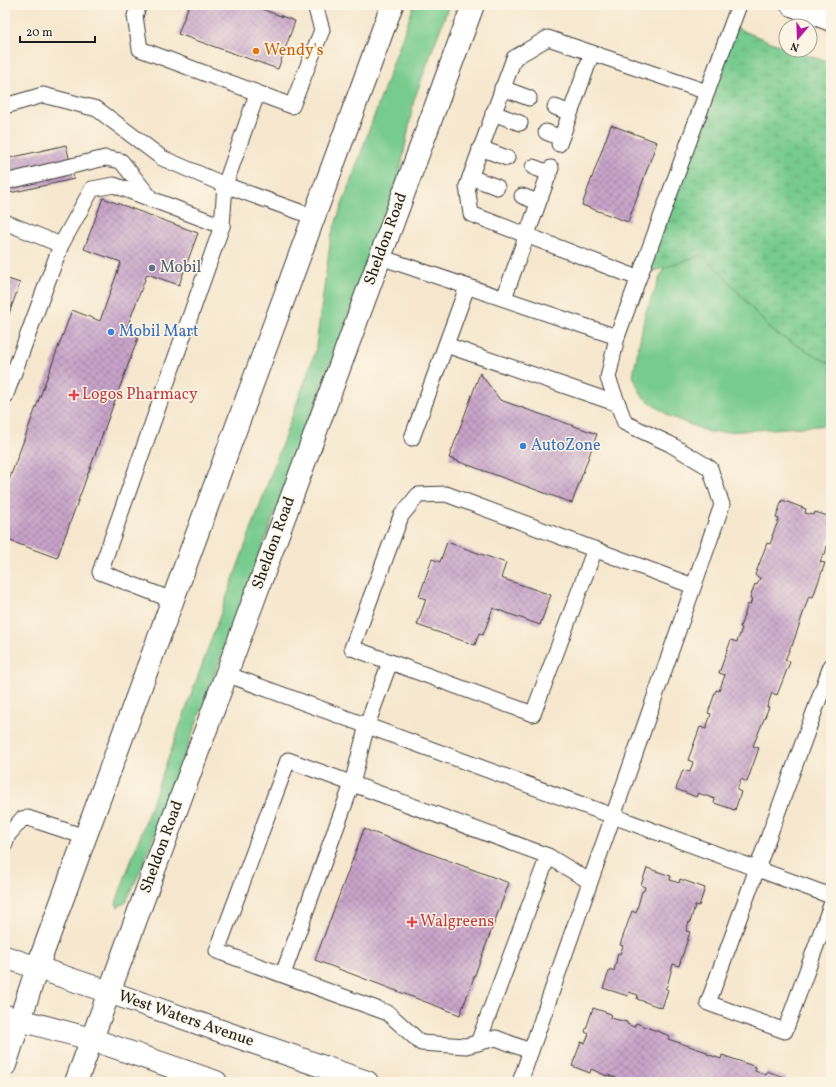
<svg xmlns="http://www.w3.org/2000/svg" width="836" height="1087" font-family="Vollkorn,serif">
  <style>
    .grass { fill: #77cb8e; stroke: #4a7455 }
    .wetland { fill: url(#wetland-marsh); stroke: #4a7455 }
    .building { fill: url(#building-cross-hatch) }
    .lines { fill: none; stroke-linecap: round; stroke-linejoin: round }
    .service-casing { stroke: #3d3a37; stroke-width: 17 }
    .tertiary-casing { stroke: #3d3a37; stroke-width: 24 }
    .secondary-casing { stroke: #3d3a37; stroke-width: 24 }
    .service { stroke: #fff; stroke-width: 15 }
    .tertiary { stroke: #fff; stroke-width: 22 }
    .secondary { stroke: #fff; stroke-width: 22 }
    .food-dot { fill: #e8710a; stroke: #fcf5e5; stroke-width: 1.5 }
    .service-dot { fill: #5c6f8a; stroke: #fcf5e5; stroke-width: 1.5 }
    .shop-dot { fill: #3f7fe0; stroke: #fcf5e5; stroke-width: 1.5 }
    .health-dot { fill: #e0444e; stroke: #fcf5e5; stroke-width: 1.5 }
    .labels { text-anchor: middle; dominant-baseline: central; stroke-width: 3; stroke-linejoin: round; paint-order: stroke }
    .food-label { font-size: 16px; fill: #c56008; stroke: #fcf5e5; text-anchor: start }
    .street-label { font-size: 16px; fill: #1c1c1c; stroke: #fcf5e5 }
    .service-label { font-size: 16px; fill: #4e5e75; stroke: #fcf5e5; text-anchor: start }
    .shop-label { font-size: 16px; fill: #366cbe; stroke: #fcf5e5; text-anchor: start }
    .health-label { font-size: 16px; fill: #be3a42; stroke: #fcf5e5; text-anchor: start }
  </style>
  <defs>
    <pattern id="wetland-marsh" width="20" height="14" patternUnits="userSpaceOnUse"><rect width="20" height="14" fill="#77cb8e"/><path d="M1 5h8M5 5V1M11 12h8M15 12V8" fill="none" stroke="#66ae7a"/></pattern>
    <pattern id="building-cross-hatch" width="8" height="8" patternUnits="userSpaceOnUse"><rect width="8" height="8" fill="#c8a3ca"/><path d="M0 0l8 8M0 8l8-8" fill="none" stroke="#a284a3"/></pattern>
  </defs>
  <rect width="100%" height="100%" fill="#fcf5e5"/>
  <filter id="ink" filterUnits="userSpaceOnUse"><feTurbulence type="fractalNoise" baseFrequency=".025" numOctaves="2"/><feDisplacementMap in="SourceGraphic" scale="8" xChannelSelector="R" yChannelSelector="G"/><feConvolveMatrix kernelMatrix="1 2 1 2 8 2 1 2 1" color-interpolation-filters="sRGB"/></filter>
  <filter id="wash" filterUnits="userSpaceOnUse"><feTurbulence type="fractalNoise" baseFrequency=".012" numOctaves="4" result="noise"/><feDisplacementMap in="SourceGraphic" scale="16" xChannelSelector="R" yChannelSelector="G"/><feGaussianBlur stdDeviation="0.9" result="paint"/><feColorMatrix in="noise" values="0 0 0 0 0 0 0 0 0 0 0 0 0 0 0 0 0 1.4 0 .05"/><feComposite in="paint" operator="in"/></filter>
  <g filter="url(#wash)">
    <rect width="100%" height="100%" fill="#f6e7ce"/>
    <!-- grass -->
    <g class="grass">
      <polygon points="414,5 449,5 414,100 397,188 144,863 126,902 118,907 116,904 119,894 315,353 331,236"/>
      <polygon points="702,254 723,275 773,332 831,364 831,425 711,433 669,416 642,396 633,376 645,314 664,267"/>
    </g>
    <!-- wetland -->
    <polygon class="wetland" points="726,24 786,48 786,50 792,50 831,63 831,364 773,332 723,275 702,255 630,279"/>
    <g id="blocks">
      <!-- building -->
      <g class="building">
        <polygon points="189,5 250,5 295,21 278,69 178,34"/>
        <polygon points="611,125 657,142 628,222 582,205"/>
        <polygon points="66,145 74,179 5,194 5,159"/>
        <polygon points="103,198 198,233 179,285 147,274 126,330 139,335 57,558 5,539 5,491 72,310 100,321 121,262 84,249"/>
        <polygon points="5,278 20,283 5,325"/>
        <polygon points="480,373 500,400 597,434 572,503 449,458"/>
        <polygon points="782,500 806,509 805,513 814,515 815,512 831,517 831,539 829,538 825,555 823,554 820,562 825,563 813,597 809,596 792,646 791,646 785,660 790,662 777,695 772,693 767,707 769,707 753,746 759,748 747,782 741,779 737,790 741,792 735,810 714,803 715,799 698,793 696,797 676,789 683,770 690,772 693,762 688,760 700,727 706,729 711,714 708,713 716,690 719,691 725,675 719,673 731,640 737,642 742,628 740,627 748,604 750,605 752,599 750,598 755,584 757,585 760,578 755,575 767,543 770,544 773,536 772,536 779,519 776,518"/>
        <polygon points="447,542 506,563 501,578 551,595 540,625 493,608 483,635 479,633 475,645 417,625 426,599 419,597 432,559 440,562"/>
        <polygon points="364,829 509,883 460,1015 315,960"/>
        <polygon points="647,868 671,876 670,880 679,883 680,879 705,888 699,906 695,905 690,923 689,922 686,931 690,932 679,966 673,964 667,986 665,988 668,990 662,1008 637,999 638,995 629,992 628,996 603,988 610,969 614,971 618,953 620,954 623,946 620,945 632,911 636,913 642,891 644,891 645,887 641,885"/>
        <polygon points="593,1008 611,1014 610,1018 627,1022 627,1024 634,1027 636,1023 670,1036 668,1039 707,1052 707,1054 721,1059 722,1055 756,1067 755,1071 766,1075 767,1071 786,1078 785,1082 614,1082 616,1078 608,1075 607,1076 591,1069 590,1073 572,1066 581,1042 585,1043 589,1034 585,1032"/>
      </g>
    </g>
  </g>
  <g filter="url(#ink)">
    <use href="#blocks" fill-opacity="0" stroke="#3d3a37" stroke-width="1"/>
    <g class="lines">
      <!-- service casing -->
      <g class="service-casing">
        <g id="service">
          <polyline points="139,5 135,16 140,49 292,106 322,30 315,5"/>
          <polyline points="502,88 529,98"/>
          <polyline points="257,94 225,185 314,217"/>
          <polyline points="5,106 43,95 97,109 162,158 225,185 222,226 100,572 172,600"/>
          <polyline points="555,107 570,113"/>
          <polyline points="493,113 520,123"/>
          <polyline points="546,132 561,138"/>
          <polyline points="559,144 592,53"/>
          <polyline points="480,148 507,158"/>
          <polyline points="533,167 549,173"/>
          <polyline points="470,177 497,187"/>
          <polyline points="5,182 105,158 121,161 152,200"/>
          <polyline points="522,196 538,202"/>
          <polyline points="5,222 61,245"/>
          <polyline points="380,257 617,337 608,378 625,423 670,444 710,468 722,505 520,1082"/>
          <polyline points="638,278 471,214 467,186 514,58 548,38 707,92"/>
          <polyline points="504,298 551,168"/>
          <polyline points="617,337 739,5"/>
          <polyline points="446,345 618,404"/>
          <polyline points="5,397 61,245 92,189 114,185 222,226"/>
          <polyline points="412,438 467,287"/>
          <polyline points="595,549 533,714 352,648 401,516 418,495 446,494 693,586"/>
          <polyline points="831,666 708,1003 785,1031 831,905"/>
          <polyline points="226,674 831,896"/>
          <polyline points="5,844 8,835 22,819 28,818 85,837"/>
          <polyline points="283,974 352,784 367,725 390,662"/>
          <polyline points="478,1043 548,856"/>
          <polyline points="530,1051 496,1038 466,1046 421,1043 388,1013 217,951 288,760 548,856 589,881"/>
        </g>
      </g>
      <!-- tertiary casing -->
      <g class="tertiary-casing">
        <g id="tertiary">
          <polyline points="792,5 831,20"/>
          <polyline points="109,992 367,1082"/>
          <polyline points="91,1039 216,1082"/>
        </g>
      </g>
      <!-- secondary casing -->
      <g class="secondary-casing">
        <g id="secondary">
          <polyline points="5,957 109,992"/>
          <polyline points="5,1016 91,1039"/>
          <polyline points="5,1065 37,968 392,5"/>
          <polyline points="76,1082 473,5"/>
        </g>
      </g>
      <!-- service -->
      <use href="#service" class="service"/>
      <!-- tertiary -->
      <use href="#tertiary" class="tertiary"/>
      <!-- secondary -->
      <use href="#secondary" class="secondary"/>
    </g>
  </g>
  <!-- markers -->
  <circle class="food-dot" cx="256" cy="51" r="4"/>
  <circle class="service-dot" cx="152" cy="268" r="4"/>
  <g class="shop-dot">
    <circle cx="111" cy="332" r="4"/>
    <circle cx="523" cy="446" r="4"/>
  </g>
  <g class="health-dot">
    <path d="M72 389h4v4h4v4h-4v4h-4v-4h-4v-4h4z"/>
    <path d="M410 916h4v4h4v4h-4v4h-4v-4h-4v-4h4z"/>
  </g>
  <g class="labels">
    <!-- food labels -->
    <g class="food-label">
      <text x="264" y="51">Wendy's</text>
    </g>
    <!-- street labels -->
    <g class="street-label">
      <text transform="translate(386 239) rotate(-70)">Sheldon Road</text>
      <text transform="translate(274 543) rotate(-70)">Sheldon Road</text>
      <text transform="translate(162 847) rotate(-70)">Sheldon Road</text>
      <text transform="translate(186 1019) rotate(19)">West Waters Avenue</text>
    </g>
    <!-- service labels -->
    <g class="service-label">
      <text x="160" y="268">Mobil</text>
    </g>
    <!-- shop labels -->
    <g class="shop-label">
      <text x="119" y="332">Mobil Mart</text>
      <text x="531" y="446">AutoZone</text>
    </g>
    <!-- health labels -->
    <g class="health-label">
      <text x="82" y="395">Logos Pharmacy</text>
      <text x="420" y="922">Walgreens</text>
    </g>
  </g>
  <!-- margin -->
  <rect width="836" height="1087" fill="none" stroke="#fcf5e5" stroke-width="20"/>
  <!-- north arrow -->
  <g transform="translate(798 38) rotate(199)"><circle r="19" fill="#fcf5e5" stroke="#a29e95"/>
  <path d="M0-3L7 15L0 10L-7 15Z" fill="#b5179e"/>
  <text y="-6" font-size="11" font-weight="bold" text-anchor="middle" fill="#1c1c1c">N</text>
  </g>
  <!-- scale -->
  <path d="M20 36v6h75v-6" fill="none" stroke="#1c1c1c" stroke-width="2"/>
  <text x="26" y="36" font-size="12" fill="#1c1c1c" stroke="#fcf5e5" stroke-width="3" paint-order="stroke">20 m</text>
</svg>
